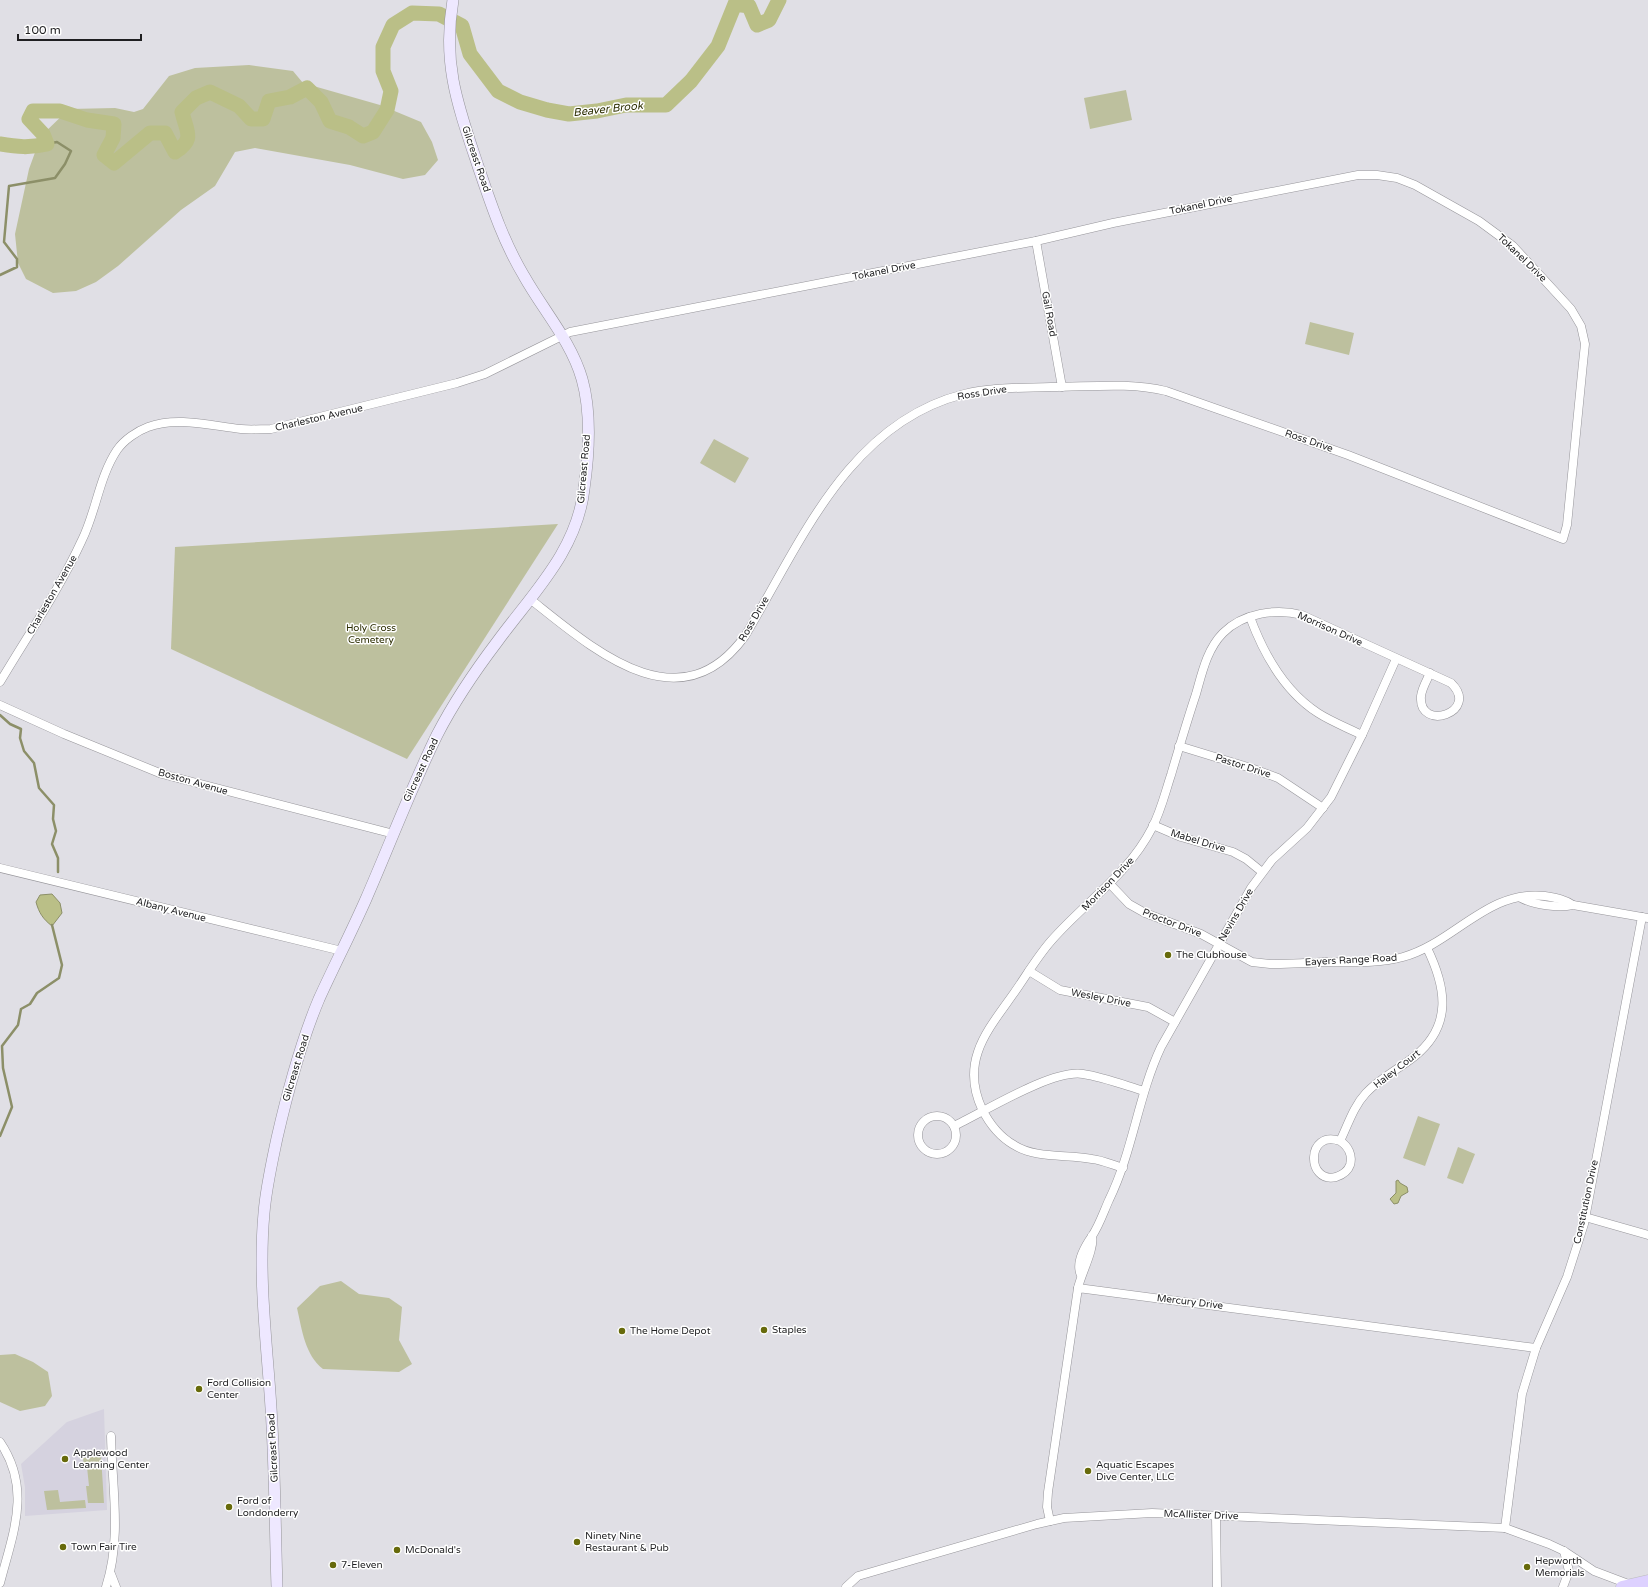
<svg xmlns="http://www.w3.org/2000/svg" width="1648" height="1587" font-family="'Varela Round',sans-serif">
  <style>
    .built { fill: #d5d2df }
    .green { fill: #bdc09e }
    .water { fill: #babf87; stroke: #8c8f68 }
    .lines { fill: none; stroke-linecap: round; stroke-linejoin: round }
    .stream { stroke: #8c8f68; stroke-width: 2.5 }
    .river { stroke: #babf87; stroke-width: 15 }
    .street-casing { stroke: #96959a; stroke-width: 9 }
    .secondary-casing { stroke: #96959a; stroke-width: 12 }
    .primary-casing { stroke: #bcbcbc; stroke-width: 13 }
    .street { stroke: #fff; stroke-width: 8 }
    .secondary { stroke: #eee8ff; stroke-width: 11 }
    .primary { stroke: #ddd1ff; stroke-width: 12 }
    .poi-dot { fill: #676a0b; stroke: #fff; stroke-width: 1.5 }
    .labels { text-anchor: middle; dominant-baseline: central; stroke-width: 3; stroke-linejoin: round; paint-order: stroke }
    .street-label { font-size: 10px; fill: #1f1f21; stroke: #fff }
    .park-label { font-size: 10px; fill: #2b2d01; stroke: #fff }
    .poi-label { font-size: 10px; fill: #1f1f21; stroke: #fff; text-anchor: start }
    .water-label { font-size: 11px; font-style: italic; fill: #2c2e01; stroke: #fff }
  </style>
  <rect width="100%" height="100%" fill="#e0dfe5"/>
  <!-- built -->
  <polygon class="built" points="104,1409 107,1510 25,1516 25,1487 21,1464 67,1422"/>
  <!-- green -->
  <g class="green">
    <polygon points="249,65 293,71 303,83 380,105 421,122 432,142 438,160 425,175 403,179 350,165 255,148 235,152 215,186 181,210 118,266 96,282 76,291 53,293 26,279 18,263 15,234 29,169 41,136 69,109 115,108 134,112 143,109 169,76 195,68"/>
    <polygon points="1126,90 1132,120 1090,129 1084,98"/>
    <polygon points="1310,322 1354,333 1349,355 1305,344"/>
    <polygon points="714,439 749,458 735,483 700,463"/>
    <polygon points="558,524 407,759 171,649 175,547"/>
    <polygon points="1418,1116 1440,1124 1425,1166 1403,1158"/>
    <polygon points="1458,1147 1475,1154 1463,1184 1447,1178"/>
    <path d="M 341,1281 L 359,1294 L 389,1298 L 402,1307 L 399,1340 L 412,1364 L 399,1372 L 323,1369 C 305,1355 302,1330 297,1308 L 320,1286 Z"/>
    <polygon points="15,1354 33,1362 48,1372 52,1396 45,1406 20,1411 0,1402 0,1355"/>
    <polygon points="101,1456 104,1503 88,1503 86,1486 89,1486 87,1467 84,1467 83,1458"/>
    <polygon points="58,1490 60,1502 85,1500 86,1508 47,1510 44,1491"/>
  </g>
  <!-- water -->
  <g class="water">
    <path d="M 52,894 L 60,903 L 62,913 L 52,926 C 43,919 39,913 36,902 L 40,895 Z"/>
    <polygon points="1398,1180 1400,1183 1407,1187 1408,1192 1401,1196 1398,1203 1394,1204 1390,1199 1396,1193 1396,1181"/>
  </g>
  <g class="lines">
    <!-- stream -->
    <g class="stream">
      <polyline points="0,275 17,267 17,259 4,242 9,186 55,178 65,164 71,151 57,142 47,144"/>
      <polyline points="0,715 10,724 21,729 20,738 24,751 34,763 39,788 54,805 53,819 56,831 52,844 58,858 58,872"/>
      <polyline points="0,1136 12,1107 3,1068 2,1046 18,1025 21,1009 30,1004 37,993 59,978 62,965 52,925"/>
    </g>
    <!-- river -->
    <path class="river" d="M 0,144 C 17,147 30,148 47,144 L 43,134 L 29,119 L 33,111 L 60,111 L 87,120 L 114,124 L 113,138 L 104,155 L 114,163 L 150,133 L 165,133 L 175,152 C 195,139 187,133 182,112 L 196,98 L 210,92 L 239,106 L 251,119 L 263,119 L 269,101 L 290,97 L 307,88 L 321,102 L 330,121 L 349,127 L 363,136 L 373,132 L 387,110 L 391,91 L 383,71 L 383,47 L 393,25 L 412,13 L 439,14 L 462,26 L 470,54 L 498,91 L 520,102 L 547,110 L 569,114 L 597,111 L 626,105 L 666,105 L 691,81 L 718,46 L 735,4 L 749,6 L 757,25 L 769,20 L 779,0"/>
    <!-- street casing -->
    <g class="street-casing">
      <g id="street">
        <polyline points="1036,241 1062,387"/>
        <path d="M 1250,617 C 1264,655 1284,691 1318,713 C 1332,722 1348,728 1362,735"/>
        <path d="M 0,682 C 28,635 59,590 82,540 C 96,512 99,477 117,450 C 124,440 137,431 148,427 C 177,416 212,426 241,429 C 251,430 261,429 271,429 L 457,383 L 485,374 L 570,332 L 1036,241 L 1113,223 L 1358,175 L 1377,175 L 1397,178 L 1415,185 L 1479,221 L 1513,246 L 1571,309 L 1581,326 L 1585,344 L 1583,363 L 1567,525 L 1563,539 L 1348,455 L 1166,391 C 1129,382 1089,387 1051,387 C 1022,388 992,387 964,394 C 848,423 800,544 745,636 C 679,727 592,648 530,599"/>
        <polyline points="0,705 64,734 162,774 394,834"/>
        <polyline points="1179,746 1251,768 1278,778 1323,808"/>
        <polyline points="1153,825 1181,837 1233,852 1246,859 1262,872"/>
        <polyline points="0,868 342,951"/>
        <path d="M 1110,884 L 1129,904 L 1145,913 L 1201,934 L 1252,962 L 1270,964 C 1288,964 1307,963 1325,962 C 1351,962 1378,964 1403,957 C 1454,943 1488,889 1545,896 C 1556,898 1564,899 1573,905"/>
        <path d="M 1521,898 C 1534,905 1558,908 1573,905 L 1648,918"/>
        <polyline points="1029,971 1060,990 1148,1007 1175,1022"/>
        <circle cx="937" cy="1135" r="19"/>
        <path d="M 954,1126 C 984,1112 1052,1069 1083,1074 C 1103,1077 1124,1085 1144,1091"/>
        <path d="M 1340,1141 C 1348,1146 1353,1155 1350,1165 C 1348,1171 1342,1175 1336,1177 C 1306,1184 1306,1129 1340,1141 C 1348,1125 1353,1107 1366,1093 C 1380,1078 1399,1069 1415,1056 C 1453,1025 1446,987 1427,948"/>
        <path d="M 1123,1168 C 1113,1165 1102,1160 1092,1159 C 1067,1154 1036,1159 1014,1145 C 1000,1137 989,1123 982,1109 C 960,1061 987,1031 1014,993 C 1026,976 1037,957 1051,941 C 1085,902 1128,875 1152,828 C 1161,811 1165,793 1171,775 C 1179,748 1187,721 1196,694 C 1202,673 1207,649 1223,633 C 1243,613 1276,608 1302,615 L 1451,683 C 1481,712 1418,733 1421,696 C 1422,688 1427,680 1430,673"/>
        <polyline points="1585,1217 1648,1235"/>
        <path d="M 1081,1275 C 1075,1263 1085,1246 1092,1236 C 1099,1226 1104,1211 1109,1200 C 1133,1151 1138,1096 1161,1047 L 1251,888 L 1272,860 L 1307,828 L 1331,797 L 1362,735 L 1396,659"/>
        <path d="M 1078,1288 C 1081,1274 1095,1248 1092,1236"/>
        <path d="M 0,1442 C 32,1489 13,1533 0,1583"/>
        <polyline points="1216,1516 1217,1587"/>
        <polyline points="1050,1521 1047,1507 1048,1492 1078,1288 1536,1348"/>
        <polyline points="1505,1528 1522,1394 1536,1348 1567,1277 1584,1224 1642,917"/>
        <polyline points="111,1574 116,1587"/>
        <path d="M 106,1587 C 122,1537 112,1487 111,1436"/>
        <polyline points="846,1587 858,1576 1037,1524 1064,1518 1152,1513 1505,1528 1549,1544 1564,1551 1594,1571 1631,1585"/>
        <polyline points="1563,1587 1569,1571 1564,1551"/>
      </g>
    </g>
    <!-- secondary casing -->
    <g class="secondary-casing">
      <path id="secondary" d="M 277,1587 C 275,1527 275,1468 271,1408 C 267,1344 258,1278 264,1213 C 266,1188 272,1162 277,1138 C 288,1090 300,1044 319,999 C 334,966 351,933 366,899 C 390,844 411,788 437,735 C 454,702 475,671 497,642 C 532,594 577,551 584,489 C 589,454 592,414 582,379 C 571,341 543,310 524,276 C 503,241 491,204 478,166 C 458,106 442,64 453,0"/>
    </g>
    <!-- primary casing -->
    <g class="primary-casing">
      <polyline id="primary" points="1622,1587 1648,1581"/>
    </g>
    <!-- street -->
    <use href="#street" class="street"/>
    <!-- secondary -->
    <use href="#secondary" class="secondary"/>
    <!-- primary -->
    <use href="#primary" class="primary"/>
  </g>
  <!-- markers -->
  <g class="poi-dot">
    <circle cx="1168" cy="955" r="4"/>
    <circle cx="764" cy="1330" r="4"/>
    <circle cx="622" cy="1331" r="4"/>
    <circle cx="199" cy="1389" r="4"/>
    <circle cx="65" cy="1459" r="4"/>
    <circle cx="1088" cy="1471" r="4"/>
    <circle cx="229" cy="1507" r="4"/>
    <circle cx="577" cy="1542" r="4"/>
    <circle cx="63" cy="1547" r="4"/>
    <circle cx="397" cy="1550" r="4"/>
    <circle cx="333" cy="1565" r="4"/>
    <circle cx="1527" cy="1567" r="4"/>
  </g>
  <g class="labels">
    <!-- street labels -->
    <g class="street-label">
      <text transform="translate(476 159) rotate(71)">Gilcreast Road</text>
      <text transform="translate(1201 205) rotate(-12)">Tokanel Drive</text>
      <text transform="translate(1522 258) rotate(44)">Tokanel Drive</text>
      <text transform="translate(884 271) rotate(-11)">Tokanel Drive</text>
      <text transform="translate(1049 314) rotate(80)">Gail Road</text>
      <text transform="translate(982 393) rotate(-9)">Ross Drive</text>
      <text transform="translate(319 418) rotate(-13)">Charleston Avenue</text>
      <text transform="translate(1309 441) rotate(19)">Ross Drive</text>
      <text transform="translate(584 469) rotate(-85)">Gilcreast Road</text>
      <text transform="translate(52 595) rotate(-60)">Charleston Avenue</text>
      <text transform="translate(754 619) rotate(-60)">Ross Drive</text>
      <text transform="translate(1330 629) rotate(24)">Morrison Drive</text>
      <text transform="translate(1243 766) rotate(18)">Pastor Drive</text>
      <text transform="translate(421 770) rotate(-65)">Gilcreast Road</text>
      <text transform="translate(193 782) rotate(16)">Boston Avenue</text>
      <text transform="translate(1198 841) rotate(17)">Mabel Drive</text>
      <text transform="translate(1108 884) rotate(-46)">Morrison Drive</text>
      <text transform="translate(171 910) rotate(14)">Albany Avenue</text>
      <text transform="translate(1236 915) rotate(-60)">Nevins Drive</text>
      <text transform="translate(1172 923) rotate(21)">Proctor Drive</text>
      <text transform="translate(1351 960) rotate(-3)">Eayers Range Road</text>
      <text transform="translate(1101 998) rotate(11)">Wesley Drive</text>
      <text transform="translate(296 1068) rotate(-73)">Gilcreast Road</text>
      <text transform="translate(1397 1069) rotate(-38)">Haley Court</text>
      <text transform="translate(1586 1202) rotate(-78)">Constitution Drive</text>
      <text transform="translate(1190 1302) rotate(7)">Mercury Drive</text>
      <text transform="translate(273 1448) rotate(-93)">Gilcreast Road</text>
      <text transform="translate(1201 1515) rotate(2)">McAllister Drive</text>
    </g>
    <!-- park labels -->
    <g class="park-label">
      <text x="371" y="628">Holy Cross<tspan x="371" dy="12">Cemetery</tspan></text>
    </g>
    <!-- poi labels -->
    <g class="poi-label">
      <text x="1176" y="955">The Clubhouse</text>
      <text x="772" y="1330">Staples</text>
      <text x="630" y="1331">The Home Depot</text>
      <text x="207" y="1383">Ford Collision<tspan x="207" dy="12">Center</tspan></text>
      <text x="73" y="1453">Applewood<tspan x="73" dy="12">Learning Center</tspan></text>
      <text x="1096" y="1465">Aquatic Escapes<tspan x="1096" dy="12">Dive Center, LLC</tspan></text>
      <text x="237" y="1501">Ford of<tspan x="237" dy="12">Londonderry</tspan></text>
      <text x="585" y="1536">Ninety Nine<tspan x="585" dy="12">Restaurant &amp; Pub</tspan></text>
      <text x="71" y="1547">Town Fair Tire</text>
      <text x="405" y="1550">McDonald's</text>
      <text x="1535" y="1561">Hepworth<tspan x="1535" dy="12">Memorials</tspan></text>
      <text x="341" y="1565">7-Eleven</text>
    </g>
    <!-- water labels -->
    <g class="water-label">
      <text transform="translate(608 109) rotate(-6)">Beaver Brook</text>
    </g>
  </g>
  <!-- scale -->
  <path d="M18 34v6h123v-6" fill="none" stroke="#1f1f21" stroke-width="2"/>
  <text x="24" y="34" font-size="12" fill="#1f1f21" stroke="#ffffff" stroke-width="3" paint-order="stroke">100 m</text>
</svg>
